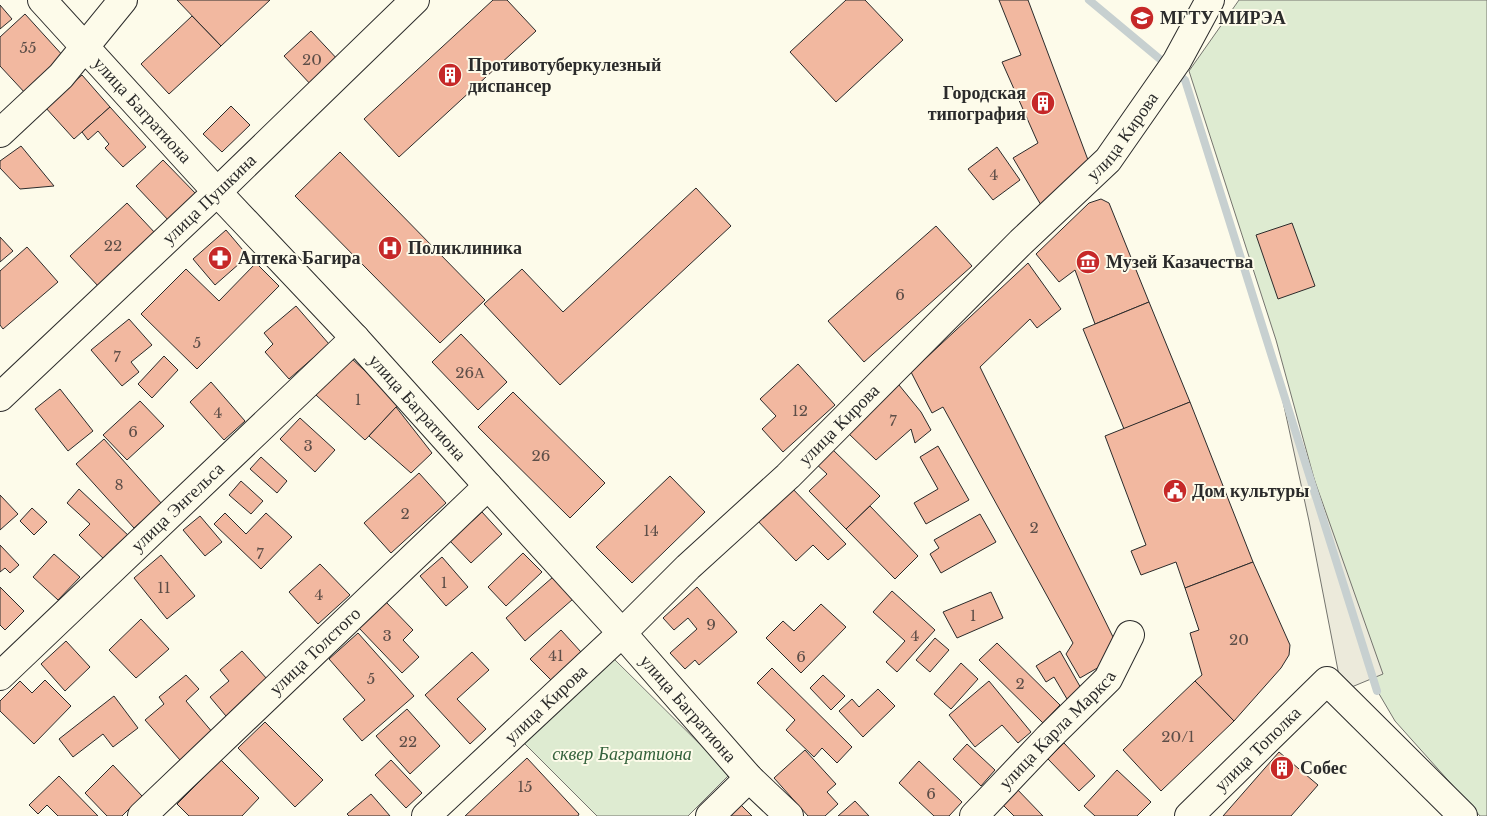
<svg xmlns="http://www.w3.org/2000/svg" width="1487" height="816" font-family="'Libre Baskerville',serif">
  <style>
    .green { fill: #deebd1; stroke: #74746e }
    .parking { fill: #eceadb; stroke: #74746e }
    .lines { fill: none; stroke-linecap: round; stroke-linejoin: round }
    .stream { stroke: #c7d0d0; stroke-width: 8 }
    .building { fill: #f2b8a0; stroke: #2b2b2b }
    .minor-casing { stroke: #2b2b2b; stroke-width: 30 }
    .major-casing { stroke: #2b2b2b; stroke-width: 30 }
    .minor { stroke: #fdfbea; stroke-width: 28 }
    .major { stroke: #fdfbea; stroke-width: 28 }
    .labels { text-anchor: middle; dominant-baseline: central; stroke-width: 4; stroke-linejoin: round; paint-order: stroke }
    .number-label { font-size: 15px; fill: #5d4e48 }
    .poi-label { font-size: 18px; font-weight: bold; fill: #2b2b2b; stroke: #fdfbea; text-anchor: start }
    .street-label { font-size: 18px; fill: #2b2b2b; stroke: #fdfbea }
    .park-label { font-size: 18px; font-style: italic; fill: #34623c; stroke: #fdfbea }
  </style>
  <rect width="100%" height="100%" fill="#fdfbea"/>
  <!-- green -->
  <g class="green">
    <polygon points="1239,0 1487,0 1487,816 1480,816 1395,721 1368,675 1276,340 1189,71"/>
    <polygon points="611,656 730,774 688,816 597,816 524,743"/>
  </g>
  <!-- parking -->
  <polygon class="parking" points="1277,374 1383,674 1342,691 1309,521"/>
  <g class="lines">
    <!-- stream -->
    <polyline class="stream" points="1089,0 1185,80 1377,691"/>
  </g>
  <!-- building -->
  <g class="building">
    <polygon points="177,0 270,0 221,46"/>
    <polygon points="493,0 507,0 536,31 399,157 364,119"/>
    <polygon points="846,0 865,0 903,40 836,102 790,52"/>
    <polygon points="999,0 1028,0 1091,168 1041,205 1013,158 1038,143 1002,62 1021,55"/>
    <polygon points="0,5 12,19 0,29"/>
    <polygon points="25,14 65,58 26,94 0,66 0,37"/>
    <polygon points="192,16 221,46 169,94 141,64"/>
    <polygon points="311,31 340,62 313,87 284,56"/>
    <polygon points="82,75 110,107 74,139 45,107"/>
    <polygon points="231,106 250,125 222,152 203,134"/>
    <polygon points="110,107 146,147 123,167 105,148 109,144 98,131 88,140 82,132"/>
    <polygon points="21,146 54,186 20,189 0,168 0,161"/>
    <polygon points="997,147 1020,180 993,200 968,169"/>
    <polygon points="340,152 485,300 440,343 295,196"/>
    <polygon points="163,160 198,196 170,222 136,186"/>
    <polygon points="696,188 731,226 560,385 484,304 522,269 563,312"/>
    <polygon points="1101,199 1109,203 1149,302 1095,324 1075,270 1059,282 1036,254 1089,203"/>
    <polygon points="127,203 156,234 99,287 70,256"/>
    <polygon points="1292,223 1315,286 1278,299 1256,235"/>
    <polygon points="936,226 972,266 864,362 828,321"/>
    <polygon points="226,230 248,256 215,285 193,259"/>
    <polygon points="0,237 13,251 0,262"/>
    <polygon points="27,247 58,282 3,329 0,325 0,271"/>
    <polygon points="256,263 279,286 197,369 141,314 186,269 219,301"/>
    <polygon points="1028,263 1061,309 1037,328 1030,319 980,367 1115,641 1113,659 1080,678 1066,654 1073,643 943,407 932,413 911,372"/>
    <polygon points="1149,302 1190,402 1124,429 1083,329"/>
    <polygon points="296,306 329,344 289,379 265,352 273,344 264,333"/>
    <polygon points="129,319 152,345 131,362 139,372 122,386 91,350"/>
    <polygon points="461,334 507,382 478,410 432,362"/>
    <polygon points="164,356 178,370 152,398 138,384"/>
    <polygon points="351,358 400,403 365,440 316,395"/>
    <polygon points="798,364 835,405 783,452 762,429 776,416 760,399"/>
    <polygon points="211,382 245,421 224,440 190,402"/>
    <polygon points="899,385 921,412 931,430 915,443 911,429 876,460 848,433"/>
    <polygon points="60,389 93,431 68,451 35,409"/>
    <polygon points="513,392 605,483 570,518 478,427"/>
    <polygon points="140,401 164,426 127,460 103,435"/>
    <polygon points="1190,402 1253,562 1185,588 1176,562 1141,575 1131,551 1146,545 1105,436"/>
    <polygon points="396,407 432,453 411,473 369,436"/>
    <polygon points="300,418 335,450 315,472 280,439"/>
    <polygon points="104,439 162,504 134,528 76,464"/>
    <polygon points="829,446 880,496 846,529 809,491 827,474 813,461"/>
    <polygon points="938,446 969,500 926,524 914,503 938,489 920,457"/>
    <polygon points="261,457 287,481 277,493 250,469"/>
    <polygon points="419,473 446,503 391,553 364,523"/>
    <polygon points="670,476 705,512 632,583 596,547"/>
    <polygon points="241,481 263,501 251,514 229,495"/>
    <polygon points="789,485 846,544 828,560 813,545 796,561 755,518"/>
    <polygon points="79,489 130,537 106,561 79,535 90,524 67,503"/>
    <polygon points="0,495 18,514 0,530"/>
    <polygon points="870,506 918,556 895,579 846,529"/>
    <polygon points="32,508 47,522 34,535 20,521"/>
    <polygon points="482,512 502,534 471,563 450,541"/>
    <polygon points="225,513 246,534 266,513 292,537 261,569 214,524"/>
    <polygon points="980,514 996,542 941,573 930,554 939,548 934,540"/>
    <polygon points="200,516 222,542 205,556 183,530"/>
    <polygon points="0,545 19,565 10,573 5,568 0,572"/>
    <polygon points="523,553 542,572 506,606 488,587"/>
    <polygon points="54,554 80,577 58,600 33,577"/>
    <polygon points="161,555 195,596 167,619 134,578"/>
    <polygon points="442,557 468,587 446,606 420,576"/>
    <polygon points="1253,562 1290,645 1289,655 1281,668 1234,721 1195,681 1202,675 1190,633 1199,630 1185,588"/>
    <polygon points="320,564 350,595 318,624 289,592"/>
    <polygon points="553,577 573,599 525,641 506,618"/>
    <polygon points="0,587 24,611 5,630 0,625"/>
    <polygon points="697,587 737,632 699,665 695,660 685,669 670,653 697,629 688,618 674,630 663,618"/>
    <polygon points="892,591 935,630 897,672 886,662 905,641 873,612"/>
    <polygon points="991,592 1003,618 957,638 943,612"/>
    <polygon points="386,602 413,630 403,640 419,657 402,673 359,628"/>
    <polygon points="821,604 846,627 801,673 766,638 783,621 794,631"/>
    <polygon points="141,619 169,649 136,678 109,650"/>
    <polygon points="561,630 581,652 551,680 530,659"/>
    <polygon points="358,633 414,696 362,741 343,719 365,700 329,659"/>
    <polygon points="935,638 949,650 930,672 916,660"/>
    <polygon points="66,641 90,667 65,691 41,664"/>
    <polygon points="997,643 1060,705 1043,723 979,660"/>
    <polygon points="242,651 267,679 226,716 210,697 229,681 220,670"/>
    <polygon points="1060,651 1082,690 1067,699 1054,677 1046,682 1036,666"/>
    <polygon points="472,652 489,670 457,699 486,729 470,744 425,695"/>
    <polygon points="961,663 978,679 951,709 934,694"/>
    <polygon points="772,668 852,747 837,763 822,748 814,757 786,730 795,720 757,683"/>
    <polygon points="186,675 199,689 186,701 213,733 180,760 145,720 164,704 159,697"/>
    <polygon points="823,675 845,696 831,710 810,688"/>
    <polygon points="45,680 71,706 34,744 0,711 0,701 20,681 32,693"/>
    <polygon points="989,681 1031,732 1018,743 1002,725 975,747 949,715"/>
    <polygon points="1195,681 1234,721 1161,791 1123,750"/>
    <polygon points="878,689 895,706 863,737 839,711 852,699 859,707"/>
    <polygon points="114,696 138,728 113,747 103,734 73,757 59,739"/>
    <polygon points="407,709 440,746 410,774 376,736"/>
    <polygon points="265,722 323,780 295,807 238,748"/>
    <polygon points="1064,743 1095,776 1079,791 1048,759"/>
    <polygon points="967,744 995,770 981,786 953,759"/>
    <polygon points="805,750 836,784 827,792 838,804 825,816 808,816 774,778"/>
    <polygon points="1279,752 1318,785 1291,816 1223,816"/>
    <polygon points="527,758 579,814 578,816 465,816"/>
    <polygon points="221,760 259,798 242,816 189,816 177,804"/>
    <polygon points="391,760 422,793 406,808 375,775"/>
    <polygon points="919,761 962,802 949,816 934,816 899,783"/>
    <polygon points="113,765 142,796 122,816 107,816 85,793"/>
    <polygon points="1117,770 1151,802 1137,816 1095,816 1084,806"/>
    <polygon points="59,776 98,816 58,816 47,805 38,814 29,805"/>
    <polygon points="1014,786 1043,816 1014,816 999,801"/>
    <polygon points="371,794 390,816 349,816 347,814"/>
    <polygon points="855,801 869,816 838,816"/>
    <polygon points="738,802 752,816 724,816"/>
  </g>
  <g class="lines">
    <!-- minor casing -->
    <g class="minor-casing">
      <g id="minor">
        <polyline points="0,133 61,76 123,0"/>
        <path id="s1" d="M 0,397 L 217,192 L 415,0"/>
        <path id="s2" d="M 0,676 L 355,338"/>
        <path id="s3" d="M 142,816 L 488,486"/>
        <path id="s4" d="M 426,816 L 622,633 L 688,567 L 788,476 L 1021,242 L 1108,160 L 1177,61 L 1210,0"/>
        <polyline points="710,816 749,778"/>
        <path id="s5" d="M 974,816 L 1048,738 L 1108,679 L 1130,635"/>
        <path id="s6" d="M 1189,816 L 1327,681 L 1463,816"/>
      </g>
    </g>
    <!-- major casing -->
    <g class="major-casing">
      <g id="major">
        <path id="s7" d="M 42,0 L 217,192 L 355,338 L 488,486 L 622,633 L 749,778 L 789,816"/>
      </g>
    </g>
    <!-- minor -->
    <use href="#minor" class="minor"/>
    <!-- major -->
    <use href="#major" class="major"/>
  </g>
  <!-- icons -->
  <defs>
    <g id="university-disc" transform="scale(1.25)"><circle r="9.5" fill="#c62828" stroke="#fdfbea"/><path d="M0-5L7-2L0 1L-7-2ZM-4 1L0 2.5L4 1V4Q0 6-4 4Z" fill="#fff"/></g>
    <g id="building-disc" transform="scale(1.25)"><circle r="9.5" fill="#c62828" stroke="#fdfbea"/><path d="M-4-6H4V6H1V3H-1V6H-4ZM-2.5-4.3h1.7v1.8h-1.7ZM.8-4.3h1.7v1.8H.8ZM-2.5-1h1.7V.8h-1.7ZM.8-1h1.7V.8H.8Z" fill="#fff"/></g>
    <g id="hospital-disc" transform="scale(1.25)"><circle r="9.5" fill="#c62828" stroke="#fdfbea"/><path d="M-5-5h3v3.5h4V-5h3V5h-3V1.5h-4V5h-3Z" fill="#fff"/></g>
    <g id="pharmacy-disc" transform="scale(1.25)"><circle r="9.5" fill="#c62828" stroke="#fdfbea"/><path d="M-2-6h4v4h4v4h-4v4h-4v-4h-4v-4h4Z" fill="#fff"/></g>
    <g id="museum-disc" transform="scale(1.25)"><circle r="9.5" fill="#c62828" stroke="#fdfbea"/><path d="M0-6L6-3V-2H-6V-3ZM-5-1h2V3h-2ZM-1-1h2V3h-2ZM3-1h2V3H3ZM-6 4H6V6H-6Z" fill="#fff"/></g>
    <g id="civic-disc" transform="scale(1.25)"><circle r="9.5" fill="#c62828" stroke="#fdfbea"/><path d="M-.6-6.5H3V-4.5H.6V-3L4-1V1h2V6H-6V1h2V-1L-.6-3ZM-1.2 2.5V6h2.4V2.5Z" fill="#fff"/></g>
  </defs>
  <g fill-rule="evenodd">
    <use href="#university-disc" x="1142" y="18"/>
    <use href="#building-disc" x="450" y="75"/>
    <use href="#building-disc" x="1043" y="103"/>
    <use href="#hospital-disc" x="390" y="248"/>
    <use href="#pharmacy-disc" x="220" y="258"/>
    <use href="#museum-disc" x="1088" y="262"/>
    <use href="#civic-disc" x="1175" y="491"/>
    <use href="#building-disc" x="1282" y="768"/>
  </g>
  <g class="labels">
    <!-- number labels -->
    <g class="number-label">
      <text x="28" y="47">55</text>
      <text x="312" y="59">20</text>
      <text x="994" y="174">4</text>
      <text x="113" y="245">22</text>
      <text x="900" y="294">6</text>
      <text x="197" y="342">5</text>
      <text x="117" y="356">7</text>
      <text x="470" y="372">26А</text>
      <text x="358" y="399">1</text>
      <text x="800" y="410">12</text>
      <text x="218" y="412">4</text>
      <text x="893" y="420">7</text>
      <text x="133" y="431">6</text>
      <text x="308" y="445">3</text>
      <text x="541" y="455">26</text>
      <text x="119" y="484">8</text>
      <text x="405" y="513">2</text>
      <text x="1034" y="527">2</text>
      <text x="651" y="530">14</text>
      <text x="260" y="553">7</text>
      <text x="444" y="582">1</text>
      <text x="164" y="587">11</text>
      <text x="319" y="594">4</text>
      <text x="973" y="615">1</text>
      <text x="711" y="624">9</text>
      <text x="387" y="635">3</text>
      <text x="915" y="635">4</text>
      <text x="1239" y="639">20</text>
      <text x="556" y="655">41</text>
      <text x="801" y="656">6</text>
      <text x="371" y="678">5</text>
      <text x="1020" y="683">2</text>
      <text x="1178" y="736">20/1</text>
      <text x="408" y="741">22</text>
      <text x="525" y="786">15</text>
      <text x="931" y="793">6</text>
    </g>
    <!-- poi labels -->
    <g class="poi-label">
      <text x="1160" y="18">МГТУ МИРЭА</text>
      <text x="468" y="65">Противотуберкулезный<tspan x="468" dy="21">диспансер</tspan></text>
      <text x="1026" y="93" text-anchor="end">Городская<tspan x="1026" dy="21">типография</tspan></text>
      <text x="408" y="248">Поликлиника</text>
      <text x="238" y="258">Аптека Багира</text>
      <text x="1106" y="262">Музей Казачества</text>
      <text x="1192" y="491">Дом культуры</text>
      <text x="1300" y="768">Собес</text>
    </g>
    <!-- street labels -->
    <g class="street-label">
      <text stroke="none"><textPath href="#s7" startOffset="149">улица Багратиона</textPath></text>
      <text stroke="none"><textPath href="#s4" startOffset="974">улица Кирова</textPath></text>
      <text stroke="none"><textPath href="#s1" startOffset="288">улица Пушкина</textPath></text>
      <text stroke="none"><textPath href="#s7" startOffset="554">улица Багратиона</textPath></text>
      <text stroke="none"><textPath href="#s4" startOffset="569">улица Кирова</textPath></text>
      <text stroke="none"><textPath href="#s2" startOffset="245">улица Энгельса</textPath></text>
      <text stroke="none"><textPath href="#s3" startOffset="239">улица Толстого</textPath></text>
      <text stroke="none"><textPath href="#s4" startOffset="164">улица Кирова</textPath></text>
      <text stroke="none"><textPath href="#s7" startOffset="959">улица Багратиона</textPath></text>
      <text stroke="none"><textPath href="#s5" startOffset="120">улица Карла Маркса</textPath></text>
      <text stroke="none"><textPath href="#s6" startOffset="96">улица Тополка</textPath></text>
    </g>
    <!-- park labels -->
    <g class="park-label">
      <text x="622" y="754">сквер Багратиона</text>
    </g>
  </g>
</svg>
